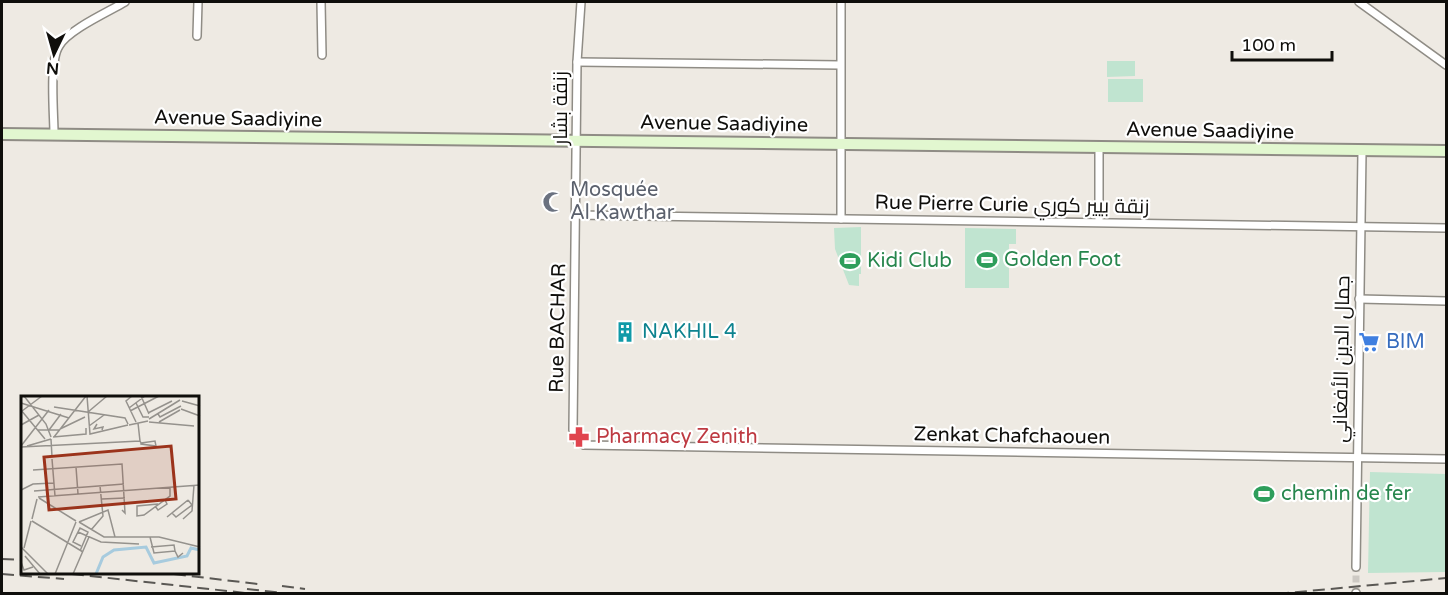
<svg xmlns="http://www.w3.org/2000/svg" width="1448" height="595" font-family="'Varela Round',Cairo,sans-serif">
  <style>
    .green { fill: #c0e4d0 }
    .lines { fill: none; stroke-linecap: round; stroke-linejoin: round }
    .minor-tunnel { stroke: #cdc9c3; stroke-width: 7; stroke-dasharray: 7 3.5; stroke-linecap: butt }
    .minor-casing { stroke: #8f8c85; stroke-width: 10 }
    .secondary-casing { stroke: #8f8c85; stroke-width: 14 }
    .minor { stroke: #fff; stroke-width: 7 }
    .secondary { stroke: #e2f7d0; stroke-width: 10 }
    .rail { stroke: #5a5854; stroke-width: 2; stroke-dasharray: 12 6; stroke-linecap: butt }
    .labels { text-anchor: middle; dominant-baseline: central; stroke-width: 4.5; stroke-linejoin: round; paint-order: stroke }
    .street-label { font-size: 20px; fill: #0f0e0b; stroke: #fff }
    .worship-label { font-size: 20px; fill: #5b616d; stroke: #fff; text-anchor: start }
    .leisure-label { font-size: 20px; fill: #27864d; stroke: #fff; text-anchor: start }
    .culture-label { font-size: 20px; fill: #0d838f; stroke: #fff; text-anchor: start }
    .shop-label { font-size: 20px; fill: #366cbe; stroke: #fff; text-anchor: start }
    .health-label { font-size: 20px; fill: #be3a42; stroke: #fff; text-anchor: start }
    .inset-river { fill: none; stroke: #a7cbde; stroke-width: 3 }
    .inset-road { fill: none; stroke: #95928d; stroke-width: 1.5 }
    .view { fill: #9b331b; fill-opacity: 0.15; stroke: #9b331b; stroke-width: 3 }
    .inset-edge { fill: none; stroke: #0f0e0b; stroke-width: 3 }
  </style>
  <rect width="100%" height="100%" fill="#eeeae3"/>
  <!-- green -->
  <g class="green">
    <polygon points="1107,61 1135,61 1135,76 1107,77"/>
    <rect x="1108" y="79" width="35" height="23"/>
    <polygon points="861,227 861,274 859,274 859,286 849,285 835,249 834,228"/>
    <polygon points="965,228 1016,229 1016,244 1009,244 1009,288 965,288"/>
    <polygon points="1370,472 1446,474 1446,572 1368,573"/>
  </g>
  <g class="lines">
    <!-- minor-tunnel -->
    <polyline class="minor-tunnel" points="1356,593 1356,567"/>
    <!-- minor casing -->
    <g class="minor-casing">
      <g id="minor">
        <polyline points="321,2 322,55"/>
        <polyline points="581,2 577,62 573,430 578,442 584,445 1446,459"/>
        <polyline points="841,2 841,219"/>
        <polyline points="1359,2 1446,65"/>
        <polyline points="197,36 198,2"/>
        <polyline points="577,62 840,65"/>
        <path d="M 54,134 C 54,114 49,61 59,46 C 68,30 108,12 125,2"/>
        <polyline points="576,215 1446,228"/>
        <polyline points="1099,222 1099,147"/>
        <polyline points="1359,299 1446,301"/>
        <polyline points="1356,567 1362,152"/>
        <polyline points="1356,594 1356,593"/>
      </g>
    </g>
    <!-- secondary casing -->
    <g class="secondary-casing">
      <polyline id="secondary" points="2,134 1446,151"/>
    </g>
    <!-- minor -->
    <use href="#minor" class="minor"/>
    <!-- secondary -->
    <use href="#secondary" class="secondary"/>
    <!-- rail -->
    <g class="rail">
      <polyline points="2,559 22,560"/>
      <polyline points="54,572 255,594"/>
      <polyline points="156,572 258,584"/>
      <polyline points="2,574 64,579"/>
      <polyline points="282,586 305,589"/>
      <polyline points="247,589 292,594"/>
      <polyline points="1277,594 1446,578"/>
    </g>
  </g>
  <!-- icons -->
  <defs>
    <g id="mosque-bare" transform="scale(1.62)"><path d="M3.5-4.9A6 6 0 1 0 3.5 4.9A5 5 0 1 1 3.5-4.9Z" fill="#6b7280" stroke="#fff" stroke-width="2.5" paint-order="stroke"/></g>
    <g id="stadium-bare" transform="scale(1.62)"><path d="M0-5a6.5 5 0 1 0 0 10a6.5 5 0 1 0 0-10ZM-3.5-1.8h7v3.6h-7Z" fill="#2e9e5b" stroke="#fff" stroke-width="2.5" paint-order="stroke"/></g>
    <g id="building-bare" transform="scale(1.62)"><path d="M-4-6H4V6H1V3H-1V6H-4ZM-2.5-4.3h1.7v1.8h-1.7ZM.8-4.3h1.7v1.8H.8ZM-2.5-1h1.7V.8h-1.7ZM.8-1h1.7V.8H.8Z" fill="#0f9aa8" stroke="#fff" stroke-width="2.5" paint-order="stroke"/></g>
    <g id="supermarket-bare" transform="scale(1.62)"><path d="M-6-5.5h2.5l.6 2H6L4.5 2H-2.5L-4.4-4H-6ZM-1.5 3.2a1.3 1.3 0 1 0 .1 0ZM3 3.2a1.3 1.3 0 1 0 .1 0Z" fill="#3f7fe0" stroke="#fff" stroke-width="2.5" paint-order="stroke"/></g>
    <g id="pharmacy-bare" transform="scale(1.62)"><path d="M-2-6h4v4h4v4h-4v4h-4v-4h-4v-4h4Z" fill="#e0444e" stroke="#fff" stroke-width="2.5" paint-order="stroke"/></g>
  </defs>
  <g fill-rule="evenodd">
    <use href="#mosque-bare" x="553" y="202"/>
    <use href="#stadium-bare" x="987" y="260"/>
    <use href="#stadium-bare" x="850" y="261"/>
    <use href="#building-bare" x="625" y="332"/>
    <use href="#supermarket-bare" x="1369" y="342"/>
    <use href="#pharmacy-bare" x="579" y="437"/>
    <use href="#stadium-bare" x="1264" y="494"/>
  </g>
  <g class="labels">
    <!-- street labels -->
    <g class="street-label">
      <text transform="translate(561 108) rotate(-90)">زنقة بشار</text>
      <text transform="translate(238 119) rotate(1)">Avenue Saadiyine</text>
      <text transform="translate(724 124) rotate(1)">Avenue Saadiyine</text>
      <text transform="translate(1210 131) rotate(1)">Avenue Saadiyine</text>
      <text transform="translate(1012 205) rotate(1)">Rue Pierre Curie زنقة بيير كوري</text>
      <text transform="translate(558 328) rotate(-89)">Rue BACHAR</text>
      <text transform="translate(1342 359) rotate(-89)">جمال الدين الأفغاني</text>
      <text transform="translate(1012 436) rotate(1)">Zenkat Chafchaouen</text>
    </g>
    <!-- worship labels -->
    <g class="worship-label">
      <text x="570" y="190">Mosquée<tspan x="570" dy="23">Al Kawthar</tspan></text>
    </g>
    <!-- leisure labels -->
    <g class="leisure-label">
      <text x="1004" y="260">Golden Foot</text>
      <text x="867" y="261">Kidi Club</text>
      <text x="1281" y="494">chemin de fer</text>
    </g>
    <!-- culture labels -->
    <g class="culture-label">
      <text x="642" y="332">NAKHIL 4</text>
    </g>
    <!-- shop labels -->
    <g class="shop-label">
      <text x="1386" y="342">BIM</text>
    </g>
    <!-- health labels -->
    <g class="health-label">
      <text x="596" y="437">Pharmacy Zenith</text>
    </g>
  </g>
  <!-- overview -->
  <g transform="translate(21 396)">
    <rect width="178" height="178" fill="#eeeae3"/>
    <path class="inset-river" d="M 75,178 L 82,161 L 93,154 L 125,151 L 133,167 L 166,160 L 170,152 L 179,154"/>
    <path class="inset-road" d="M 3,0 L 25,28 L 30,41M 66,0 L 69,38 L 107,29M 111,0 L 105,5 L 115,26M 120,0 L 128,18M 161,5 L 179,10M 0,7 L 48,22M 115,7 L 122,21 L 128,21M 33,11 L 104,22 L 107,28M 108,12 L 124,0M 160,13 L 179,20M 0,14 L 24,43M 1,15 L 21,0M 109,15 L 138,0M 67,16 L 86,0M 127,17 L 151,5M 137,18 L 139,21 L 160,10M 128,23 L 159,4M 128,26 L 173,30M 138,26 L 159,14M 117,27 L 119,45 L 120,47 L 120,48 L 135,50 L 134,45 L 120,47M 76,28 L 73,33 L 82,31 L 81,34M 0,29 L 18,19M 108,29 L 127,25M 68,30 L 83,19M 39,33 L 64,21M 16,34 L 38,34M 28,34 L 40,18M 32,41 L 65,38 L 65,32M 33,41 L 65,0M 30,43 L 31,61M 0,50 L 28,14M 6,50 L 30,43M 0,51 L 119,45M 31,63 L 34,100M 55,71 L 57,98M 12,74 L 101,68 L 104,117 L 101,114M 0,94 L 12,88 L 33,87M 13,95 L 103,88M 17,101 L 179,89M 18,102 L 55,125M 81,103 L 104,102M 137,108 L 116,110 L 116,120 L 123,119 L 149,100 L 149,91M 134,110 L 137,114 L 146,108 L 144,104M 151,117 L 155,121 L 171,109 L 167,104M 146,121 L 167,104M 11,123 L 16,103M 162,123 L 171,115 L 173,89M 11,125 L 62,156M 58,126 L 83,141 L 138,141 L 179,151M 58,126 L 87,114 L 94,141M 70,134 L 82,120 L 79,90M 57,136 L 80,146 L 118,148M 129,141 L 133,157 L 154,155 L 157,161 L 162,157M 0,151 L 27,178M 130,151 L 153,149 L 154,155M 3,152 L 10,125M 59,155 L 67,136 L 59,132 L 52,146 L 60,150M 4,160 L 19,178M 0,166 L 3,174 L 12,171M 34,178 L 55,126M 52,178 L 68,141"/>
    <path class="view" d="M 150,50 L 155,103 L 28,114 L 23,61 Z"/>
    <rect width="178" height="178" class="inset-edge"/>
  </g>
  <!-- border -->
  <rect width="1448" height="595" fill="none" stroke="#0f0e0b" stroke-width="6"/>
  <!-- north arrow -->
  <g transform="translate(54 54) rotate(185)" stroke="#ffffff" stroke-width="4.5" paint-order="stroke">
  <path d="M0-4.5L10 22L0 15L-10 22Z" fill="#0f0e0b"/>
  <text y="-9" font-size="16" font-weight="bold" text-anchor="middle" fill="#0f0e0b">N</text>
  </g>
  <!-- scale -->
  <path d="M1232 51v9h100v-9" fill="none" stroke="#0f0e0b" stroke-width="3"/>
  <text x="1241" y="51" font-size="18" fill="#0f0e0b" stroke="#ffffff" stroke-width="4.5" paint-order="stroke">100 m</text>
</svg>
